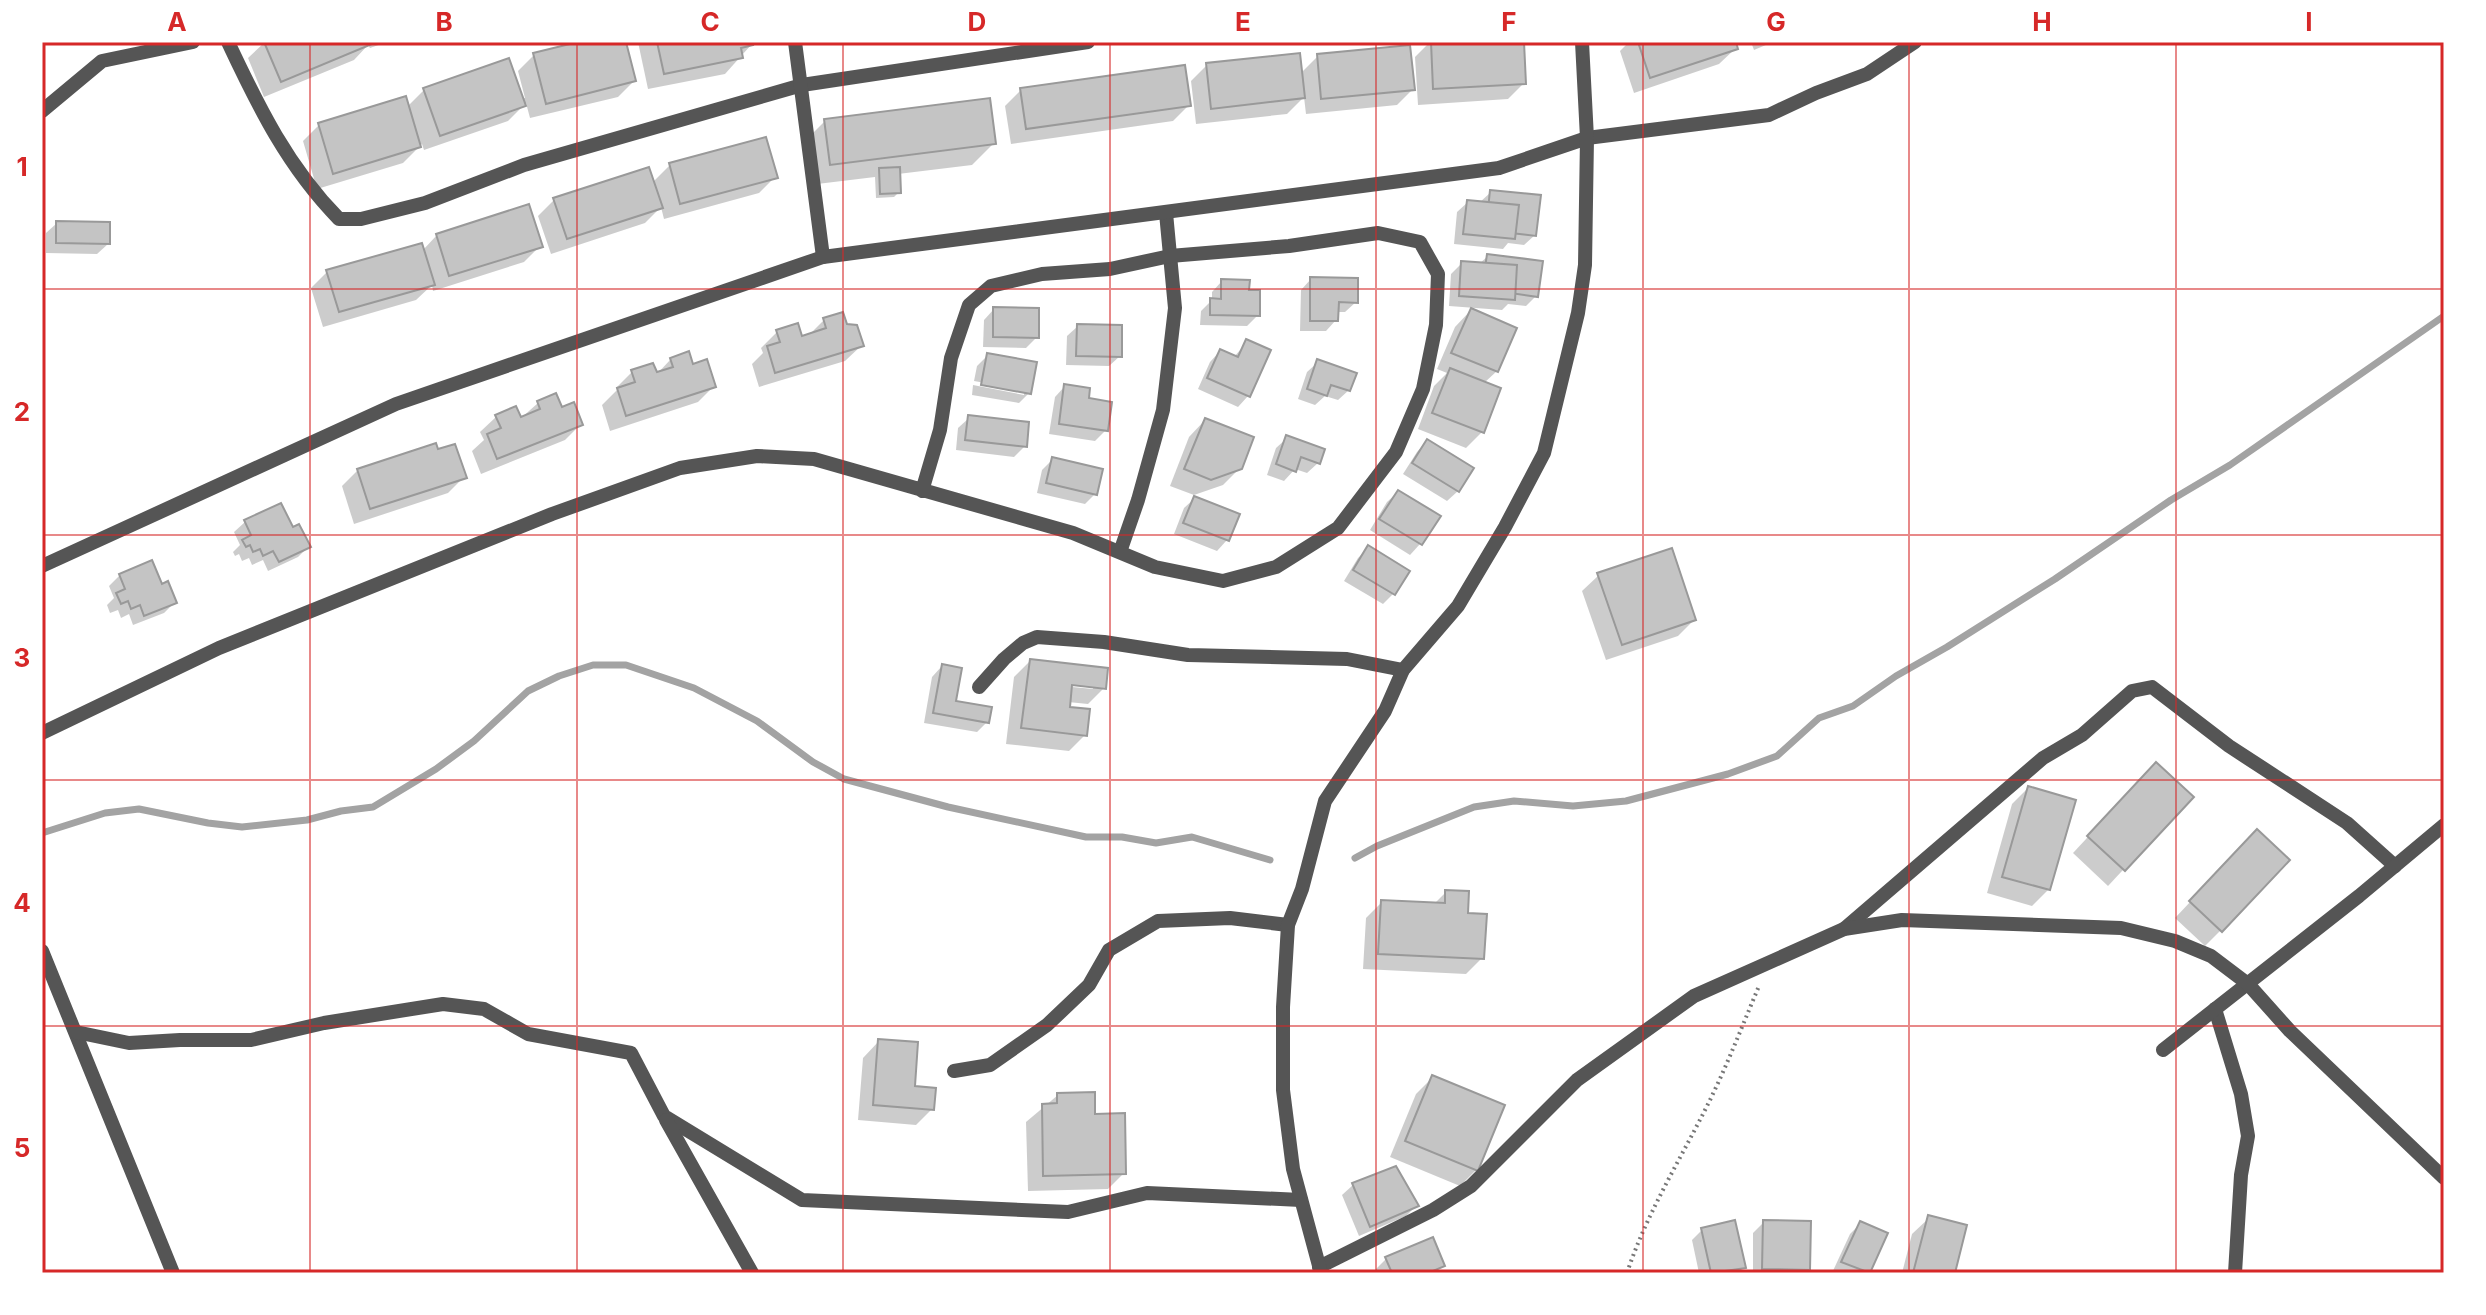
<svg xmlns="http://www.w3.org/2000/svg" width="2486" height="1315" font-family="Inter,sans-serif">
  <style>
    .shadow { fill: #0003; fill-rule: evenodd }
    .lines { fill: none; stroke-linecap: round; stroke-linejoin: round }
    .stream { stroke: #a3a3a3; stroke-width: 7 }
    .building { fill: #c4c4c4; stroke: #999; stroke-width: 2 }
    .path { stroke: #777; stroke-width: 4; stroke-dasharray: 2 4; stroke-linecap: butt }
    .service { stroke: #555; stroke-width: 14 }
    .grid { fill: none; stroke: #d62828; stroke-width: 2; stroke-opacity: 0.55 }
    .neatline { fill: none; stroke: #d62828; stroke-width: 3 }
    .grid-label { font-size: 26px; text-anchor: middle; font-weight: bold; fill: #d62828 }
  </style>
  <rect width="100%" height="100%" fill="#fff"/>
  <!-- shadow -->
  <g class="shadow">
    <polygon points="265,42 387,42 370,48 368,45 354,60 264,97 248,58"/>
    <polygon points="586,42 624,42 634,81 618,97 530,118 526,103 508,121 424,150 422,144 403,163 317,189 303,141 319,125 407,107 424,90 525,98 518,71 534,55"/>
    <polygon points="638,42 750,42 751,45 725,74 648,89"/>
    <polygon points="1430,42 1522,42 1524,83 1508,99 1418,105 1415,57"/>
    <polygon points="1629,42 1733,42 1736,48 1719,64 1634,93 1620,51"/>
    <polygon points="1751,42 1773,42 1754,50"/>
    <polygon points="1318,56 1413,89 1397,105 1306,114 1304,97 1287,114 1196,124 1191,81 1207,65 1301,73"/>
    <polygon points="1021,90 1189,105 1173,121 1011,144 1005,106"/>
    <polygon points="825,121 994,143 972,165 898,174 899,192 894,197 876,198 875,177 809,185 804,142"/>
    <polygon points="670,165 775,177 759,193 664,219 661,207 645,223 551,254 538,216 554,200 653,182"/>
    <polygon points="1491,192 1535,235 1524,245 1508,243 1503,249 1454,244 1457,212 1468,202 1479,203"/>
    <polygon points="57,223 108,244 97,254 46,253 46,233"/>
    <polygon points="437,235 540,246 524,262 433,291 432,285 416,300 323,327 311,288 327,272 423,250"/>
    <polygon points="1488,256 1536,296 1526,306 1508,304 1502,310 1449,306 1451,274 1462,263 1479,264"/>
    <polygon points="1311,279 1356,302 1345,312 1337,312 1336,320 1326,331 1300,331 1301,290"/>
    <polygon points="1222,281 1247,292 1258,315 1247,326 1200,325 1201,311 1212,300 1212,292"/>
    <polygon points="994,309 1037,337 1026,348 983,347 984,320"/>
    <polygon points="1471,310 1497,371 1484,383 1482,432 1466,448 1418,429 1434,386 1447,373 1437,369 1455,327"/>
    <polygon points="824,320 845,325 862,345 845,361 759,387 752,364 763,353 761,348 777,332 800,338 808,336"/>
    <polygon points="1078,326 1120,356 1109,366 1066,365 1067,336"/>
    <polygon points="1247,342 1248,396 1238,407 1198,389 1210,362 1220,351 1234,357"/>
    <polygon points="988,355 1029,393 1019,403 972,395 973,385 1024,395 1024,390 974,381 977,366"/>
    <polygon points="671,359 692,367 714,386 698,402 610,431 602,405 617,390 616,388 632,372 656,375"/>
    <polygon points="1318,362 1349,390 1338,400 1325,396 1315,405 1298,399 1307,372"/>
    <polygon points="1065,386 1086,400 1106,430 1095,441 1049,434 1055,397"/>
    <polygon points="538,403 561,409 581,424 565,440 481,474 472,451 484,440 480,432 497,416 520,419"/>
    <polygon points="969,418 1025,446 1014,457 956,450 958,428"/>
    <polygon points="1205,420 1240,468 1223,485 1194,495 1170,486 1189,437"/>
    <polygon points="1287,438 1318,463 1307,473 1295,469 1284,481 1267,475 1276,448"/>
    <polygon points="1427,441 1458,491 1447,501 1403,474 1417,452"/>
    <polygon points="1053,459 1095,494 1085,504 1037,493 1042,470"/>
    <polygon points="358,470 464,477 448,493 354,524 342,486"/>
    <polygon points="1398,492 1438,516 1420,544 1410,555 1370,530 1387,502"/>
    <polygon points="1195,498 1227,540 1217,551 1174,534 1184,508"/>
    <polygon points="280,505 292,530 308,547 298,557 268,571 263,560 252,565 249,558 242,561 239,554 235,556 233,552 240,545 234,532 245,522"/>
    <polygon points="1368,548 1407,571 1393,594 1383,604 1344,581 1358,558"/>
    <polygon points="120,575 161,586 175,602 164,613 133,625 129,614 121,618 118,610 110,613 107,605 114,598 109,586"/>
    <polygon points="1599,575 1694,620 1678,636 1606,660 1582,591"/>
    <path d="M 1030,661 L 1104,688 L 1088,704 L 1068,702 L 1067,708 L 1085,735 L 1069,751 L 1006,744 L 1014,677 ZM 1063,682 L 1093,685 L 1093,689 L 1062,686 Z"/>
    <polygon points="942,666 954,702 987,722 977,732 924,723 932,677"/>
    <polygon points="2140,781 2191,797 2108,886 2073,853"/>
    <polygon points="2028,788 2049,889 2032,906 1987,893 2012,804"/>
    <polygon points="2241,848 2221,930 2205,946 2175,918"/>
    <polygon points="1446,892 1466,915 1482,958 1466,974 1363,969 1366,918 1382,902 1433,905"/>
    <polygon points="879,1041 913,1088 932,1109 916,1125 858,1120 863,1058"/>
    <polygon points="1432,1078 1476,1170 1460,1186 1390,1157 1416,1094"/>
    <polygon points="1058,1095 1093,1116 1124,1173 1108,1189 1028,1191 1026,1122"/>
    <polygon points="1395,1169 1417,1205 1406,1216 1359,1236 1342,1195 1353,1185"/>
    <polygon points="1929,1218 1952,1273 1902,1273 1912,1234"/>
    <polygon points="1764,1222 1808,1269 1804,1273 1753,1273 1753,1233"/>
    <polygon points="1861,1223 1885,1234 1868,1273 1832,1273 1850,1234"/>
    <polygon points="1702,1230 1743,1268 1738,1273 1699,1273 1692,1240"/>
    <polygon points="1386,1259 1443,1265 1435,1273 1377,1273 1376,1269"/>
  </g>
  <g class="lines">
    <!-- stream -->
    <g class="stream">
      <polyline points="42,833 105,813 139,809 208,823 242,827 307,820 341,811 373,807 436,769 474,741 528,691 559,676 593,665 626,665 694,688 757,721 813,762 844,779 948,807 1086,837 1122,837 1156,843 1192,837 1270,860"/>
      <polyline points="1355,858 1377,846 1474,807 1514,801 1573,806 1626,801 1728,774 1777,756 1819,718 1853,706 1896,676 1947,647 2055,579 2171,500 2230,465 2444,316"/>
    </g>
  </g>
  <!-- building -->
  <g class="building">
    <polygon points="264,42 371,42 372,44 281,82"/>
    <polygon points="578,42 626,42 636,81 546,104 533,53"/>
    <polygon points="657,42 752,42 753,45 741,48 743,58 664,74"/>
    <polygon points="1431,42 1524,42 1526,84 1433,89"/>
    <polygon points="1638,42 1736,42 1738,49 1650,78"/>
    <polygon points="1410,45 1415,90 1321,99 1317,54"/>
    <polygon points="1300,53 1305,98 1211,109 1206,63"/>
    <polygon points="509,58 526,106 440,136 423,88"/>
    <polygon points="1185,65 1191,106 1026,129 1020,88"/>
    <polygon points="406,96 421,147 333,174 318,123"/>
    <polygon points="990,98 996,144 830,165 824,119"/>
    <polygon points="766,137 778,178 680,204 669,163"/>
    <polygon points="649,167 663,208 567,239 553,198"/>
    <polygon points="900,167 901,193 880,194 879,168"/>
    <polygon points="1490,190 1541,195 1536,236 1486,230"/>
    <polygon points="1467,200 1519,205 1515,239 1463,234"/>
    <polygon points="529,204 543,247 449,276 436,234"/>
    <polygon points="56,221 110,222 110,244 56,243"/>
    <polygon points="422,243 435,285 339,312 326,270"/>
    <polygon points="1487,254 1543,261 1538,297 1482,289"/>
    <polygon points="1461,261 1517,265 1515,300 1459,296"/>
    <polygon points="1310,277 1358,278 1358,303 1339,302 1338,321 1310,321"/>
    <polygon points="1221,279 1250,280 1249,290 1260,290 1260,316 1210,315 1210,298 1221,299"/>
    <polygon points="993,307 1039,308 1039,338 993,337"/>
    <polygon points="1471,308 1517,328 1498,372 1451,353"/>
    <polygon points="843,312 847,324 857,325 864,346 775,373 767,346 780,342 776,330 798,323 802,336 826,328 823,318"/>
    <polygon points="1077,324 1122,325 1122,357 1076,356"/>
    <polygon points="1246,339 1271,350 1250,397 1207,378 1220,349 1238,357"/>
    <polygon points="689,351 693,364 707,359 716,387 626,416 617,388 635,382 631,370 653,363 657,372 673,367 670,358"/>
    <polygon points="987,353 1037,362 1031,394 981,385"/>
    <polygon points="1317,359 1357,373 1350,391 1331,385 1327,396 1307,389"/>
    <polygon points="1450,368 1501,388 1484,433 1432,413"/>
    <polygon points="1064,384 1090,388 1089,398 1112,402 1108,431 1059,424"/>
    <polygon points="556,393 562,407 574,402 583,425 497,459 487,434 501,428 495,415 516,406 521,417 540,409 537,401"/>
    <polygon points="968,415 1029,422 1027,447 965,440"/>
    <polygon points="1205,418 1254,437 1242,469 1211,480 1184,469"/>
    <polygon points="1286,435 1325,449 1320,464 1301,457 1296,472 1276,464"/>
    <polygon points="1427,439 1474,468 1459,492 1412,463"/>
    <polygon points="436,443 438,449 455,444 467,478 370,509 357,469"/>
    <polygon points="1052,457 1103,469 1097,495 1046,483"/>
    <polygon points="1398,490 1441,516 1422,545 1379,519"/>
    <polygon points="1194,496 1240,514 1229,541 1183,523"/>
    <polygon points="281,503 293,527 299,524 311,547 279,562 273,551 263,556 260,549 253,552 250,545 246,547 242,540 251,535 244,520"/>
    <polygon points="1368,545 1410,571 1395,595 1353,570"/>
    <polygon points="1672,548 1696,620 1622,645 1597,573"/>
    <polygon points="152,560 162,584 168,581 177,603 144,616 140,605 131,609 128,601 121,604 116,593 125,589 119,574"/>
    <polygon points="1030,659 1108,668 1106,689 1072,685 1070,707 1090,709 1087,736 1021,728"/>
    <polygon points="942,664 962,668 956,701 992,707 989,723 933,713"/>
    <polygon points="2156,762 2194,797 2125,871 2087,836"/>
    <polygon points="2028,786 2076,800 2050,890 2002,877"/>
    <polygon points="2257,829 2290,860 2222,932 2189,901"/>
    <polygon points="1445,890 1469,891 1468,913 1487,914 1484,959 1378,954 1381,900 1445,903"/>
    <polygon points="878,1039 918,1042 915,1086 936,1088 934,1110 873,1105"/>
    <polygon points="1432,1075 1505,1105 1478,1171 1405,1141"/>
    <polygon points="1095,1092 1095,1114 1125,1113 1126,1174 1043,1176 1042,1104 1057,1103 1057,1093"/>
    <polygon points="1396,1166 1419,1206 1370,1227 1352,1183"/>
    <polygon points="1928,1215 1967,1225 1955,1273 1913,1273"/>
    <polygon points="1735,1220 1746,1268 1711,1273 1701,1228"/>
    <polygon points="1763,1220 1811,1221 1810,1270 1762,1269"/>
    <polygon points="1860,1221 1888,1233 1870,1273 1841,1262"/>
    <polygon points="1433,1237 1445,1266 1428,1273 1392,1273 1385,1257"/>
  </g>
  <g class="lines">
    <!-- path -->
    <path class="path" d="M 1627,1273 C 1647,1212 1682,1157 1710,1100 C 1728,1063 1743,1024 1759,986"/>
    <!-- service -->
    <g class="service">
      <path d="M 228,42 C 259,108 288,167 339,219 L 361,219 L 425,203 L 524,165 L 802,85 L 1088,42"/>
      <polyline points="795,42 823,257"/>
      <polyline points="42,111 102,61 193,42"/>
      <polyline points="1120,552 1138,500 1163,410 1175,308 1166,213"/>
      <polyline points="42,566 396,404 823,257 1499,168 1587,138 1769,115 1816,93 1867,74 1915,42"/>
      <polyline points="979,687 1004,659 1023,643 1037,637 1104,642 1188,655 1347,659 1403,670"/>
      <polyline points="42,733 219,648 552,514 680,468 757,456 814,459 1073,533 1155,567 1223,581 1276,567 1338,528 1396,452 1423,389 1436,325 1438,274 1420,242 1378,233 1289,246 1170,256 1110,269 1042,274 991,286 969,305 951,358 940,430 922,491"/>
      <polyline points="1844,929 2043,758 2082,735 2132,691 2152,687 2229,746 2347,823 2395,866"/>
      <polyline points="42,951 173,1273"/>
      <polyline points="2215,1009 2241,1094 2248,1136 2241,1175 2235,1273"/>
      <polyline points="76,1032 129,1043 180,1040 251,1040 324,1023 443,1004 484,1009 528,1034 631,1053 664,1116 802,1200 1068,1212 1147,1193 1301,1200"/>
      <polyline points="2163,1050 2359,896 2444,825"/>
      <polyline points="954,1071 990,1065 1047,1025 1089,985 1109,950 1158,921 1230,918 1288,925"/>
      <polyline points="666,1120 752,1273"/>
      <polyline points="1319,1267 1433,1210 1471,1186 1577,1080 1694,996 1844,929 1902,920 2121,928 2175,941 2211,956 2248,984 2290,1031 2444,1178"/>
      <polyline points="1321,1273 1293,1169 1283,1090 1283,1007 1288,925 1302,889 1325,801 1385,711 1403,670 1458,606 1505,527 1544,453 1578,313 1585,265 1587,138 1582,42"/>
    </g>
  </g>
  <!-- grid -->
  <path class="grid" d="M 310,42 L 310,1273M 577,42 L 577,1273M 843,42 L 843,1273M 1110,42 L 1110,1273M 1376,42 L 1376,1273M 1643,42 L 1643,1273M 1909,42 L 1909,1273M 2176,42 L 2176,1273M 42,289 L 2444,289M 42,535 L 2444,535M 42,780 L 2444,780M 42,1026 L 2444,1026"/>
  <!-- border -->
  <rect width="2486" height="1315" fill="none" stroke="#ffffff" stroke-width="88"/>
  <rect x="44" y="44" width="2398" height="1227" class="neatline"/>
  <g class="grid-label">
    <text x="177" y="31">A</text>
    <text x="444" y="31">B</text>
    <text x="710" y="31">C</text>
    <text x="977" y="31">D</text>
    <text x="1243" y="31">E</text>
    <text x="1509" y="31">F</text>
    <text x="1776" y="31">G</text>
    <text x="2042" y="31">H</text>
    <text x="2309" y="31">I</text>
    <text x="22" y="176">1</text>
    <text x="22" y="421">2</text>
    <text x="22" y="667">3</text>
    <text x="22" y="912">4</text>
    <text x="22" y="1157">5</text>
  </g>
</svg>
